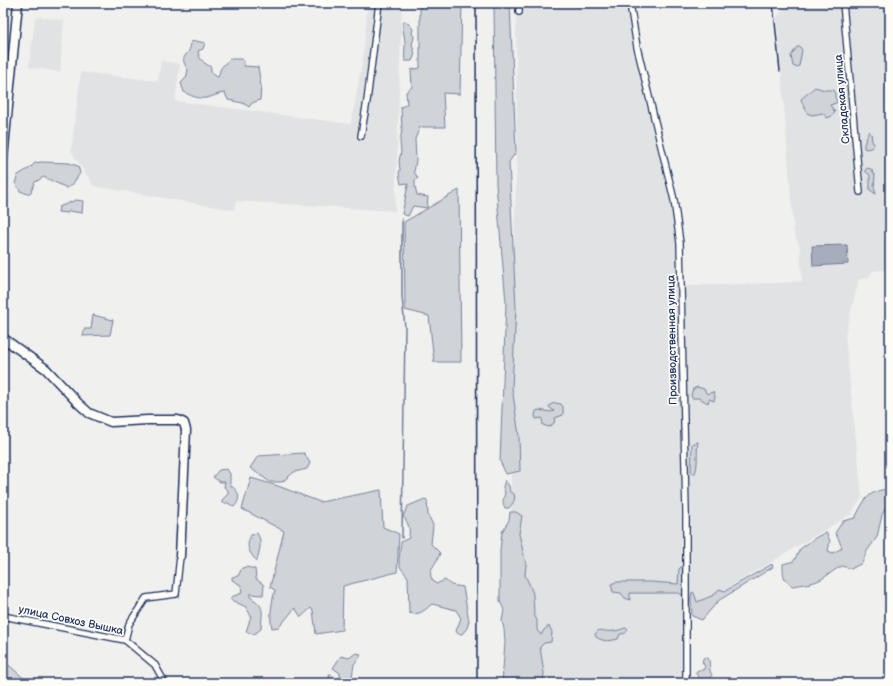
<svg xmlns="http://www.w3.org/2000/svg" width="893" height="686" font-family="'Balsamiq Sans',sans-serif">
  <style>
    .built { fill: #e0e2e3 }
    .green { fill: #d0d3d8; stroke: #76819b }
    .water { fill: #a7adbd; stroke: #6f7b97 }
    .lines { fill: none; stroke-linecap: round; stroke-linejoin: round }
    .stream { stroke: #6f7b97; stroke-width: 1.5 }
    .street-casing { stroke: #1b2f5e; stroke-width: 8 }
    .secondary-casing { stroke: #1b2f5e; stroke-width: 11 }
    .street { stroke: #fdfcf7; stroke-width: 5.5 }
    .secondary { stroke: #fdfcf7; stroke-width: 8 }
    .rail { stroke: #1b2f5e; stroke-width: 1.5 }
    .labels { text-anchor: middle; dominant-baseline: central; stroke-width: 3.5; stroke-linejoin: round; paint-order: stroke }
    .street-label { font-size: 11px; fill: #1b2f5e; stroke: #fdfcf7 }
  </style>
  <rect width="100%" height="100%" fill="#f0f0ee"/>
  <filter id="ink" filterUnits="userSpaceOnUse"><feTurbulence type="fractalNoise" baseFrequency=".025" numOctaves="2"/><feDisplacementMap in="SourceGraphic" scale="8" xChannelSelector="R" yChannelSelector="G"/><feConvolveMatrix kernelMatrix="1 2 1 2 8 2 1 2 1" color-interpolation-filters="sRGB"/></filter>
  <g filter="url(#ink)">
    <!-- built -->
    <g class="built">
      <polygon points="368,3 402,3 395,211 236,201 234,210 94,186 71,151 81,72 158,81 161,61 180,64 175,101 351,124 363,58"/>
      <polygon points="516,3 626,3 633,51 676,225 680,371 683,683 513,683 510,376 517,151"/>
      <polygon points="777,3 890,3 890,269 873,271 868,278 859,279 845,335 862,497 851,514 696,607 688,604 689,499 684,286 775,283 802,281 800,247 794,233 777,17 784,9"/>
      <polygon points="37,17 64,20 60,72 29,67 35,19"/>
    </g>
    <!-- green -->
    <g class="green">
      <polygon points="420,3 462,3 460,94 443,93 445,127 420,127 415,139 416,160 414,172 418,178 415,180 415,186 417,195 428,197 427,208 413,206 408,216 402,214 408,185 407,183 401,184 399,173 400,170 399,161 401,152 400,141 402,130 401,107 407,104 406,92 412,87 411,70 420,68"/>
      <polygon points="494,3 510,3 516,152 509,162 516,309 512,387 519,436 520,471 506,474 500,461 506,303 496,184"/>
      <path d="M 406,21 L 413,29 L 412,33 L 414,37 L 412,45 L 415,54 L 412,61 L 405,61 C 404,54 405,50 405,43 C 405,36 402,30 403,23 Z"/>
      <path d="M 196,41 L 205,43 L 203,49 L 198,51 C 199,60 204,63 211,67 L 211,72 L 217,77 L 218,77 L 221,68 L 229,59 L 241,59 L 244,61 L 244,66 L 258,67 L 261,86 L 260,100 L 252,103 L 249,107 L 243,103 L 228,100 L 225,93 C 218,93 213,97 206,98 C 198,99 191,96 184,92 L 181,83 L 186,78 L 188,70 C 177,53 190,59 191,42 Z"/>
      <polygon points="797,47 800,47 802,50 799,66 795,67 793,66 791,56"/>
      <path d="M 815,87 L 825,90 L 834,90 L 835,94 L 835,97 L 837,101 L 836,103 L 830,105 L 835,112 L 832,116 L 827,118 L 823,113 L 812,115 L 807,113 C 806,108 802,105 801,99 Z"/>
      <polygon points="869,131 871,133 872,141 874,144 873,147 867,149 864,148 864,144"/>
      <polygon points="41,162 69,163 78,166 80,173 72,185 67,188 44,177 35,182 31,192 28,194 20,191 15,183 18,175 30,168 35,163"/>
      <polygon points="867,168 871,169 875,175 874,187 876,194 870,190 870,175 865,171"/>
      <polygon points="459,190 461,362 434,362 429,316 405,310 404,222"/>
      <polygon points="76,200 83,201 82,213 69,211 68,213 58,212 59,207"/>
      <polygon points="93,315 113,320 110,335 83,336 84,329 91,329"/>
      <polygon points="697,387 704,389 707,394 713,392 715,396 714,401 709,399 708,403 699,398 692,398 691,395 693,389"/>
      <polygon points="555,403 561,404 563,407 563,415 555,418 554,423 549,427 543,425 542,418 536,419 535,415 536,411 539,410 551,412 554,411 549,407 550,405"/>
      <path d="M 698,442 C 696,451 699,468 694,475 L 691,471 L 692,444 Z"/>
      <polygon points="304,453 310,463 307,469 294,472 282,482 270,482 250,468 258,456"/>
      <path d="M 227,469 L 230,474 L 230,485 C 239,491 242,498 234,507 L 228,503 L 222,503 L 222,500 L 228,494 L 228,490 L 224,487 L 225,482 L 220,482 L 213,477 L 219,470 Z"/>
      <path d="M 251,478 L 278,486 L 320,502 L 381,490 L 383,527 L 399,534 L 397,572 L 343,586 L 342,630 L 316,634 L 313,610 L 311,608 L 301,617 L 295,608 L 279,627 L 272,628 C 269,617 272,601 275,590 L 270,587 L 284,531 L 242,509 Z"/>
      <path d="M 505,480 L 509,486 L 510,492 L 514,494 C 516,500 513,503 509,508 L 505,508 C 502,503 503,499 505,493 L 503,487 Z"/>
      <path d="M 888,489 L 890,500 L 882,515 L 877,537 L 867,551 L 862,563 L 851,569 L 842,566 C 835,569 830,574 823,578 C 814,584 803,584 792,586 C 783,580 783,575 783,564 L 794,561 L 800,549 L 815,538 L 826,532 L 830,541 L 828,551 L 833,553 L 842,548 L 839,540 L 835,533 L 843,521 L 855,518 C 864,501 867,491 888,489 Z"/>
      <path d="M 425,499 L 427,500 L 428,515 L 433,525 L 431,544 L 440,553 C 437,565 423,572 436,584 L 445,580 L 451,585 L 463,587 L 469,621 L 467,628 L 462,634 L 458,634 L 456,631 L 461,618 L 456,610 L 432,604 C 425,610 419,616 409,613 L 408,577 L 400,567 L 399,560 L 401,542 L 409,538 C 410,527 409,525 403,516 L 408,506 Z"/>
      <polygon points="510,512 516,512 522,516 519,534 526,564 525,575 530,586 533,594 534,615 537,620 537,630 541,635 544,630 549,626 552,632 551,642 544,643 540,647 544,673 543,683 502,683 505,642 504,629 502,621 504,610 500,601 500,550 502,532 509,520"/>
      <path d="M 257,533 C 263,542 259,551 257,561 C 249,553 245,546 251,535 Z"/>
      <polygon points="772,564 773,567 718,601 702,620 692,616 691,598 692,592 694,593 697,602 714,595 719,589 725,591"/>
      <polygon points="682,566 684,570 683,595 678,593 630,593 630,600 625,598 621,593 613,592 611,584 616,582 651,582 678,584 679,569"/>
      <path d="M 246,567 L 255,569 L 256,579 L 264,585 L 263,595 L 250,594 L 250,597 C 266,607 262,611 261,629 L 254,634 L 246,632 L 251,616 L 246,607 L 231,600 L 231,597 L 242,593 L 241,585 L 232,580 L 232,577 L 238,576 L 242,568 Z"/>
      <path d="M 625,628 L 628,629 C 626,633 625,634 620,634 L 618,639 C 610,641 603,642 596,637 L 595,634 L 599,630 C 609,632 615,632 625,628 Z"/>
      <polygon points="356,653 361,654 360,657 354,664 352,677 355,683 330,683 329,675 332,675 337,679 340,678 340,673 333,668 341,656 349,658"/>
      <path d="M 704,657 L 708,658 C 711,663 708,670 712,675 L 709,679 L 701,679 L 695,673 L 698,670 L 703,670 L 705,667 L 702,661 Z"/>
      <polygon points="3,660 28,682 28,683 3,683"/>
    </g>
    <!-- water -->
    <polygon class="water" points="847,245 848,264 813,266 812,246"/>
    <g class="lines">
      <!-- stream -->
      <polyline class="stream" points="402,219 402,297 405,328 402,538"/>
      <!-- street casing -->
      <g class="street-casing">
        <g id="street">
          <polyline points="519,3 519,12"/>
          <polyline points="630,3 637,47 674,200 680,243 686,511 686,683"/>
          <polyline points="843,3 860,192"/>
          <polyline points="361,136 367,101 379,3"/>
          <polyline points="3,616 125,640 155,665 165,683"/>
          <polyline points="125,640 129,624 146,598 176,594 180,556"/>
        </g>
      </g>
      <!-- secondary casing -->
      <g class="secondary-casing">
        <g id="secondary">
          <polyline points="3,158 18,3"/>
          <polyline points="3,338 46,369 78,403 89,413 111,422 148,420 178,420 184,423 186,430 180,556"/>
        </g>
      </g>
      <!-- street -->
      <use href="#street" class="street"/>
      <!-- secondary -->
      <use href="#secondary" class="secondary"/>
      <!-- rail -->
      <g class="rail">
        <polyline points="476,3 477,683"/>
        <polyline points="773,3 780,71"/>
      </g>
    </g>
  </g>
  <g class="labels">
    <!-- street labels -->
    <g class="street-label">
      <text transform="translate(842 99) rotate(-95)">Складская улица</text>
      <text transform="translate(672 340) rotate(-91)">Производственная улица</text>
      <text transform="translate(71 620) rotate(12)">улица Совхоз Вышка</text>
    </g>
  </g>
  <!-- margin -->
  <rect width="893" height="686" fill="none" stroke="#fdfcf7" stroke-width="16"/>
  <rect x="8" y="8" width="877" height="670" fill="none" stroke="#1b2f5e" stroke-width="1.5" filter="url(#ink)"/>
</svg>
